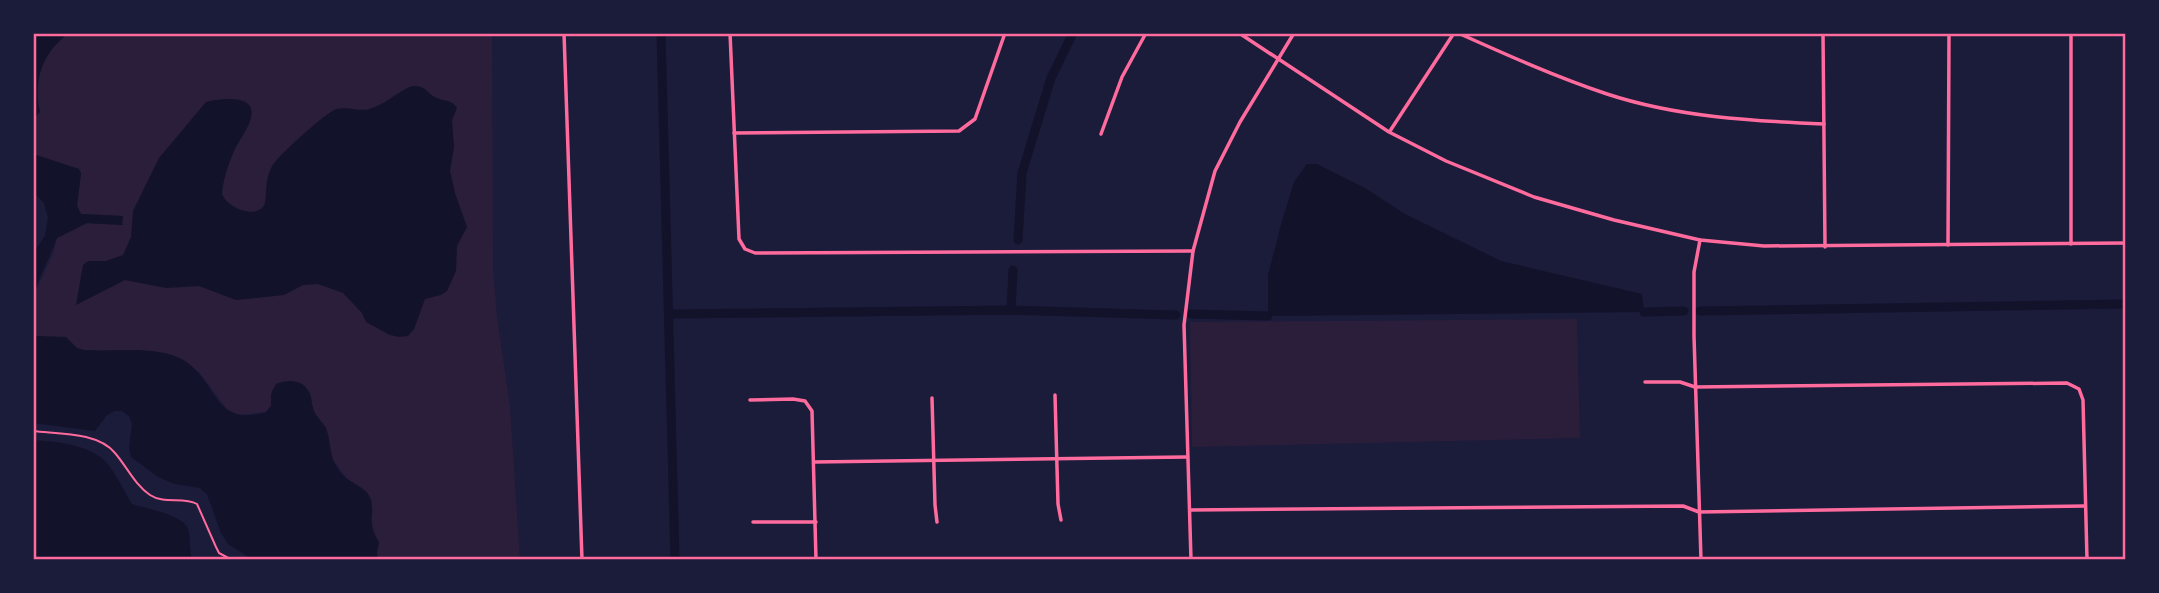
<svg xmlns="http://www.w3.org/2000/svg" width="2159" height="593" font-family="Manrope,sans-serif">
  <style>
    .green { fill: #2a1e3b }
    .water { fill: #12122b }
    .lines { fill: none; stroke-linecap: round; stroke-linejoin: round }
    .canal { stroke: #12122b; stroke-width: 9 }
    .path { stroke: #ff6b9d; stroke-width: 2 }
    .minor { stroke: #ff6b9d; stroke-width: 3.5 }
    .neatline { fill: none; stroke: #ff6b9d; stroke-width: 2.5 }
  </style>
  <rect width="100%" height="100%" fill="#1b1b3a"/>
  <!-- green -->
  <g class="green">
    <path d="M 63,33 L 492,33 L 493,268 L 497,317 L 510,406 L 520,560 L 378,560 L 377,553 L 379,542 C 369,526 372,510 367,492 L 350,483 L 333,460 L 326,428 L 315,415 L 309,392 L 302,384 L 273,388 L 271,406 L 266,412 L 238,415 L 229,412 L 199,372 L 161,353 L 84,350 L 77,348 L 66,337 L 33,336 L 33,297 L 53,254 L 57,238 L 87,223 L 123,225 L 122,216 L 81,214 L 77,206 L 81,173 L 79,169 L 36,155 L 33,152 L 33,119 L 40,112 C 33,84 41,55 64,37 Z"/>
    <polygon points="1577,319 1580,438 1192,447 1190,322"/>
  </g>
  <!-- water -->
  <g class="water">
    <path d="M 33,33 L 63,33 L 64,37 C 41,55 33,84 40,112 L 33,119 Z"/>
    <path d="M 412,86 C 428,86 427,94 437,98 C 446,102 451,99 457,108 L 452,120 L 454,147 L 450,171 L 455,193 L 467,227 L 457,246 L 456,271 L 447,291 L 441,295 L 425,299 L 414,329 L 408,336 L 399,337 L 390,335 L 366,322 L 362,313 L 343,293 L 318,284 L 303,285 L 284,295 L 236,300 L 199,286 L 166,288 L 125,280 L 76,305 L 83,265 L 88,261 L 106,261 L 123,255 L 131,237 L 133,211 L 159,158 L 206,102 C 224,98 264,93 248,126 C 243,136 236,145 232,156 C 227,168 223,181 222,194 C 226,206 252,219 263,207 C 269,200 262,178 275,162 C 283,152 327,111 337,109 C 347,106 359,112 369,109 C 385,105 397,92 412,86 Z"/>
    <path d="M 33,152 L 36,155 L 79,169 L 81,173 L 77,206 L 81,214 L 123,216 L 122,225 L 87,223 L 57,238 C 50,258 39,276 33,297 L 33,253 L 45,236 L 48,218 L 44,203 L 33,192 Z"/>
    <polygon points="1307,164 1317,164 1365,188 1405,214 1501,261 1642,294 1644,312 1268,316 1268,275 1282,221 1294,182"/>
    <path d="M 33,336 L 66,337 L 77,348 L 84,350 C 112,352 151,346 177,357 C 218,374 210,429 266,412 L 271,406 L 271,394 L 276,384 C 291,378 306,380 311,397 C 312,403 312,408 315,413 C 318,419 325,424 327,431 C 332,448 328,455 340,472 C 348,483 368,487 371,500 C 375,518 366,523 379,542 L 377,553 L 378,560 L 253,560 L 228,544 L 221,533 L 207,494 L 200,488 L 175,484 L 158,477 L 131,457 L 129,448 L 132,424 L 129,416 L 122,411 L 114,411 L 106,416 L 95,431 L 33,423 Z"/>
    <path d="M 33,440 C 56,442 89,444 106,462 C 116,473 124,491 132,504 C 147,509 180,514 187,527 C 191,534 189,550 192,560 L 33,560 Z"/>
  </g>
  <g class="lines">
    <!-- canal -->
    <g class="canal">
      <polyline points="661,33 675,560"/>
      <polyline points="1018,240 1022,173 1051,78 1073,33"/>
      <polyline points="1011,310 1013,270"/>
      <polyline points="1700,311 2126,304"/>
      <polyline points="1644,312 1684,311"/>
      <polyline points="669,314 1011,310 1176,315"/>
      <polyline points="1191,314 1268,316"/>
    </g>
    <!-- path -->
    <path class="path" d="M 33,431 C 59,434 98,432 115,453 C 127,467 135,485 150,495 C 165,505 183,496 197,504 L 216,547 L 219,553 L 232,560"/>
    <!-- minor -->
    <g class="minor">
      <polyline points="564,33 582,560"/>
      <polyline points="730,33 739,239 745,249 755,253 1193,251"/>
      <polyline points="1239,33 1389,132 1446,161 1534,197 1614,220 1700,240 1764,246 2126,243"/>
      <path d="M 1458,33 C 1507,55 1556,77 1607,94 C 1677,117 1751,121 1824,124"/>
      <polyline points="1823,33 1825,247"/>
      <polyline points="2071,33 2071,244"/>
      <polyline points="1390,131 1454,33"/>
      <polyline points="734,133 959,131 975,119 1005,33"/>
      <polyline points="1101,134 1122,77 1146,33"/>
      <polyline points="1700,240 1694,272 1694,336 1701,560"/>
      <polyline points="1948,245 1949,33"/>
      <polyline points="1645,382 1680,382 1695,387 2067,383 2079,389 2083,400 2087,560"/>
      <polyline points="1055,395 1058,504 1061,520"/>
      <polyline points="932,398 935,505 937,522"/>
      <polyline points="750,400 793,399 805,401 812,411 816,560"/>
      <polyline points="814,462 1186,457"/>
      <polyline points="1190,510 1683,506 1699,512 2085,506"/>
      <polyline points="753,522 816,522"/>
      <polyline points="1191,560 1184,325 1193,251 1215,171 1240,122 1294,33"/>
    </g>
  </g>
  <!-- border -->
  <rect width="2159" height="593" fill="none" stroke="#1b1b3a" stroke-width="70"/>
  <rect x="35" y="35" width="2089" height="523" class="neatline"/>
</svg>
